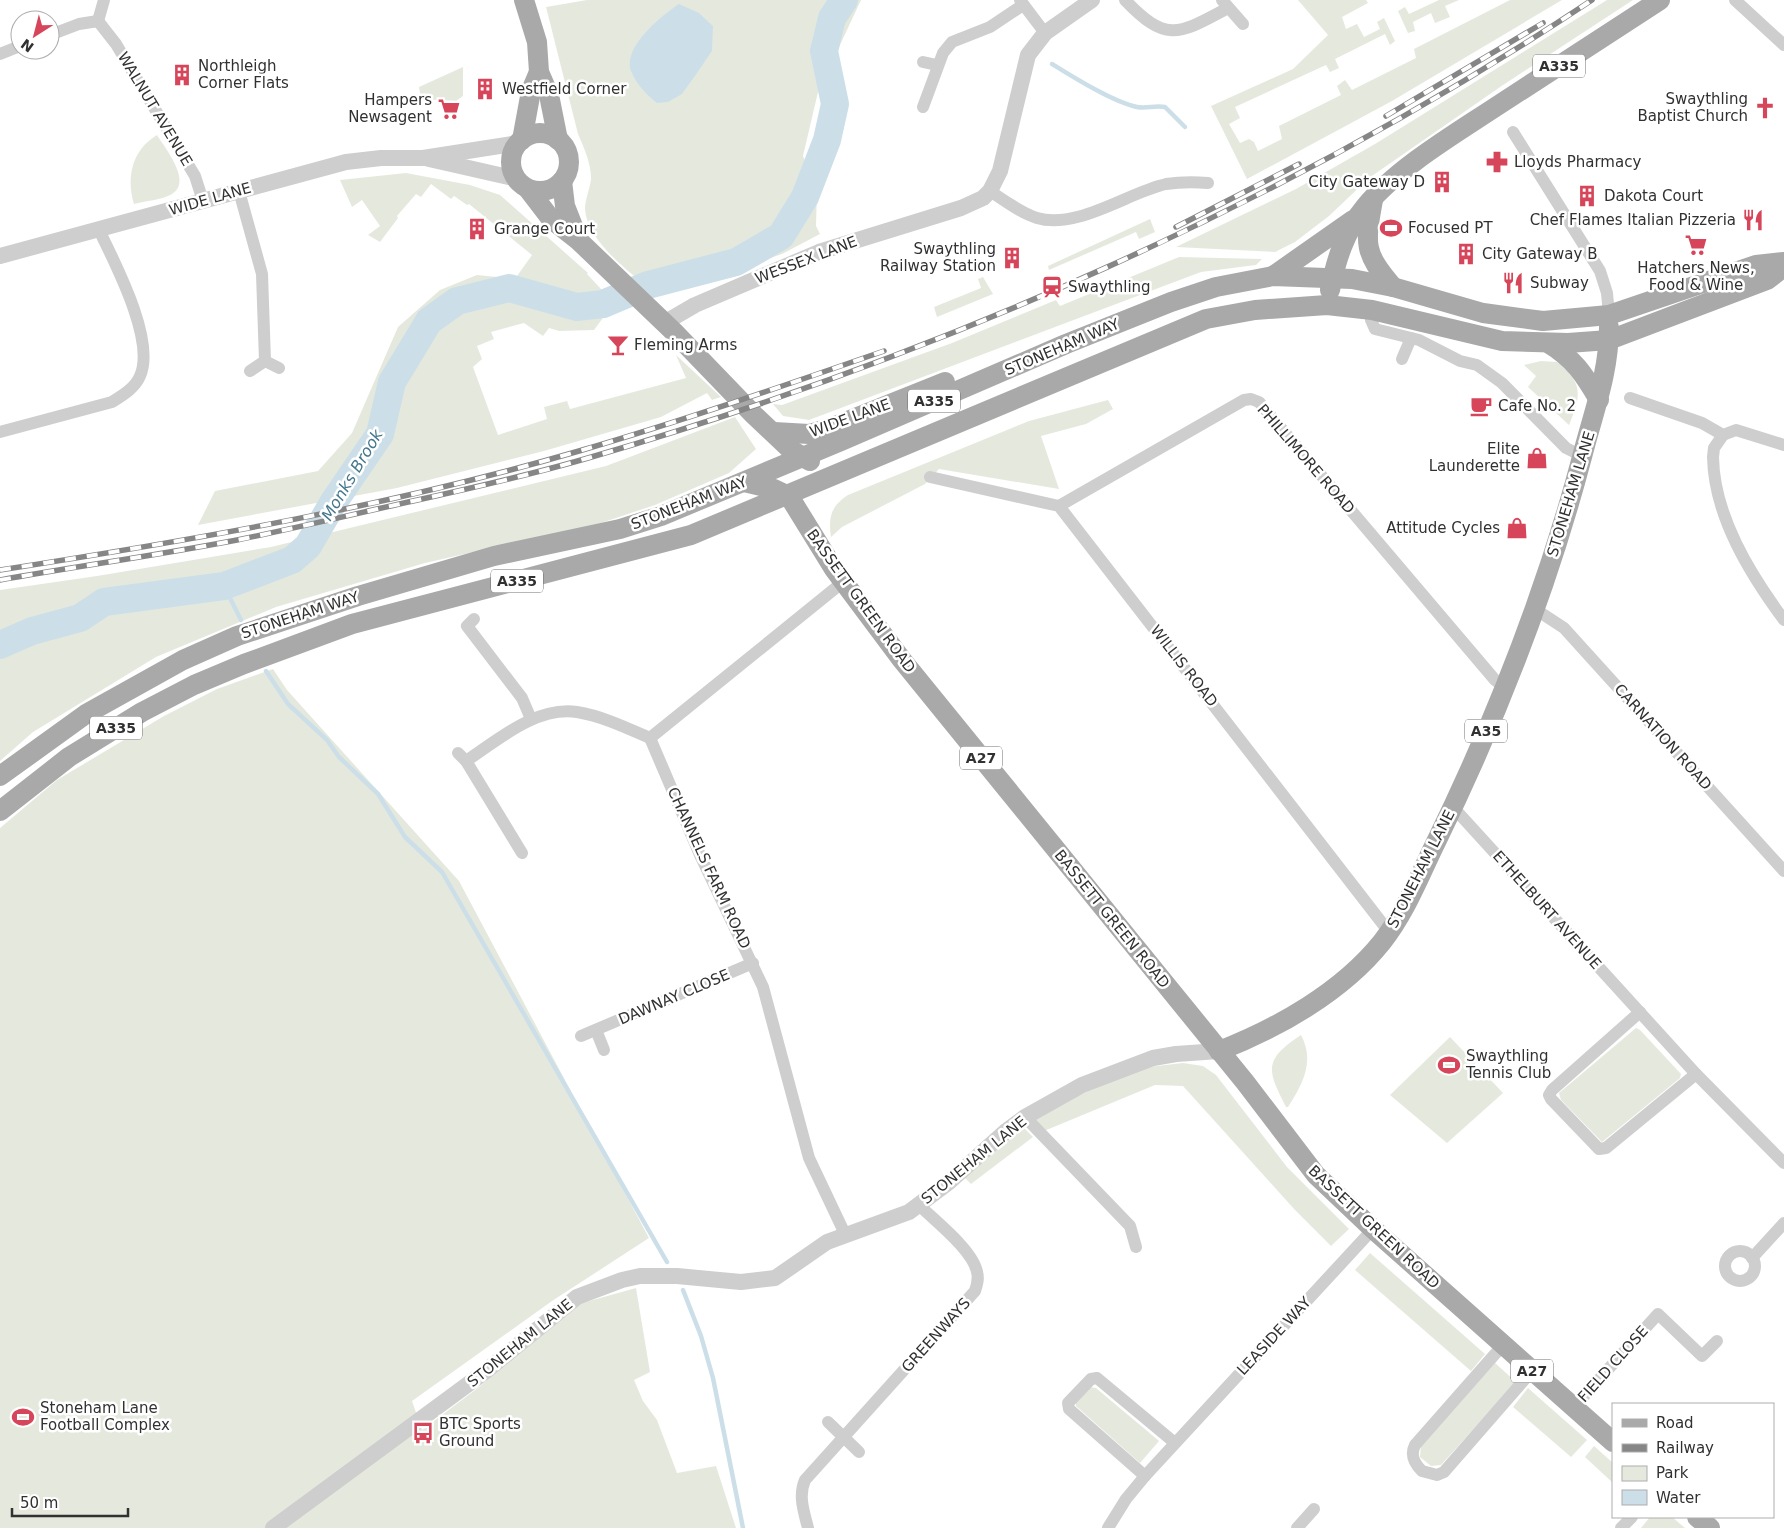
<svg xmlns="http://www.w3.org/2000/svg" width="1784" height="1528" font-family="'DejaVu Sans',sans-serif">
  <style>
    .green { fill: #e5e9dd }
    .water { fill: #ccdfe8 }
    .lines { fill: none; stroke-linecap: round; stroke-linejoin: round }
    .stream { stroke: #ccdfe8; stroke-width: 4.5 }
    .river { stroke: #ccdfe8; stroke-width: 28 }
    .minor { stroke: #cecece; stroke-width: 12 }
    .tertiary { stroke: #cecece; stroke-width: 16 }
    .primary { stroke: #a9a9a9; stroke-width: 20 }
    .rail-casing { stroke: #868686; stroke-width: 5.5 }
    .rail { stroke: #fff; stroke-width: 4; stroke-dasharray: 11; stroke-linecap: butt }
    .labels { text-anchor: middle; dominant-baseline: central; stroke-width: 5; stroke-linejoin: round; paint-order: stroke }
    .shield { fill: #fff; stroke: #6f6f6f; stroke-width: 1 }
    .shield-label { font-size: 14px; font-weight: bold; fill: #313131 }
    .poi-label { font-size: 15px; fill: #313131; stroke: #fff; text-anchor: start }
    .street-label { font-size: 15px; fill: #313131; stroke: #fff }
    .water-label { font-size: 16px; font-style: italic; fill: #45768c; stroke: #fff }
  </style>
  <rect width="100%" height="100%" fill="#fff"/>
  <!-- green -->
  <g class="green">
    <path d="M 587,0 L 861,0 L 818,92 L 803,156 L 817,190 L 816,226 L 820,234 L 782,254 L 658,296 C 634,275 587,243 585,209 C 585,199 590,189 591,179 C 591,163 584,148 578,134 L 546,7 Z"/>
    <polygon points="1298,0 1366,0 1368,3 1342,17 1346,29 1357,24 1364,37 1380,29 1377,22 1384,18 1395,41 1390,45 1385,34 1335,59 1339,68 1330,72 1326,65 1235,107 1240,118 1229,124 1240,143 1249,139 1254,142 1258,151 1282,139 1279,126 1341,95 1337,86 1345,80 1352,90 1416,58 1414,49 1510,0 1562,0 1392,101 1247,179 1211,106 1293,69 1328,35"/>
    <polygon points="1439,0 1459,0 1445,6 1450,17 1435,23 1431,13 1413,22 1415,31 1408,33 1398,11 1405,7 1409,14"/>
    <polygon points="1607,0 1633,0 1503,85 1369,178 1329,216 1295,242 1275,252 1176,247 1296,189 1375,144"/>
    <polygon points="463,67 463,96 456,101 421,99 419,87"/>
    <path d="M 157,135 C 165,148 193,182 172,194 C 162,200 145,201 134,204 C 126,177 132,150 157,135 Z"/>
    <polygon points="406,173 470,185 500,195 588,273 587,274 614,303 594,330 559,331 549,328 543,336 524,323 491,332 494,339 477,346 482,359 473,367 498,435 547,419 544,407 567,401 570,409 686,378 676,355 721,397 712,400 707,393 661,417 544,451 397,488 198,525 215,491 318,471 352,433 398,327 440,290 477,275 517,279 517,276 532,255 469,204 467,205 454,196 451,199 431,184 421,197 416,194 397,216 398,218 380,242 368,235 380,226 362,200 352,207 340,180"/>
    <polygon points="1150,219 1155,232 1139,239 1136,232 1049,270 1048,266"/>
    <polygon points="1179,257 1262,259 1256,265 1201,272 809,420 783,416 773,404 782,405 952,343 1056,300 1060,306"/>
    <polygon points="983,277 993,294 937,317 934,307 981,288 978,279"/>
    <path d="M 1541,361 L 1557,362 C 1584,383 1581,397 1569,425 L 1528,387 L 1536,376 L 1524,365 Z"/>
    <path d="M 1108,400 L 1113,409 L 1086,424 L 1041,436 L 1059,489 L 939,469 L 925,484 L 842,527 L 831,537 C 828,517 831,506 848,495 L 1029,421 Z"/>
    <polygon points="735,417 756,449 729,473 655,505 601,523 425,563 276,607 156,657 33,732 0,761 0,590 97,576 271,547 606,466"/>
    <polygon points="273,669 287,690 459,881 649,1238 552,1301 412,1401 422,1430 479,1387 575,1305 636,1288 650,1372 634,1380 643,1401 657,1420 677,1473 716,1466 736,1528 0,1528 0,828 57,780 164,716 217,689"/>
    <polygon points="1636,1028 1640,1030 1681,1074 1680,1078 1602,1142 1561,1100 1559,1093"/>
    <path d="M 1301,1035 C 1315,1061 1303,1084 1288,1107 L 1286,1107 C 1267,1070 1263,1060 1301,1035 Z"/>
    <polygon points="1450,1037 1503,1093 1447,1143 1390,1095"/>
    <polygon points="1183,1063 1203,1066 1216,1075 1287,1167 1349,1229 1331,1246 1295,1210 1183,1086 1155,1085 1044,1131 1032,1118 1092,1089 1148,1067"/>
    <polygon points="1023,1127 1033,1137 971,1184 962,1175"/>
    <polygon points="1370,1253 1485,1354 1471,1371 1355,1270"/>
    <polygon points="1495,1363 1516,1382 1441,1465 1431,1466 1420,1457 1421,1445"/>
    <polygon points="1090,1387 1096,1388 1159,1441 1140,1463 1076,1406 1076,1402"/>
    <polygon points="1528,1388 1587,1440 1571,1457 1513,1407"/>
    <polygon points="1594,1446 1613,1463 1613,1483 1585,1457"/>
    <polygon points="1650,1517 1672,1517 1685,1528 1641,1528"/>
  </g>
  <!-- water -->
  <path class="water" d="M 679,4 L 699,13 L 713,26 L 712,51 L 697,73 L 682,94 L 668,102 L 657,103 C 647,95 637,85 632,73 C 620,49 662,15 679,4 Z"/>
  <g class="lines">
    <!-- stream -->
    <g class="stream">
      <path d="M 1052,64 C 1073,77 1113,102 1137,107 C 1146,109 1155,105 1165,107 L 1185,127"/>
      <polyline points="224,586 241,620"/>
      <polyline points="266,671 288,704 327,740 339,757 378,794 405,837 442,872 667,1262"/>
      <polyline points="683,1290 701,1336 713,1378 743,1528"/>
    </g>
    <!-- river -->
    <polyline class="river" points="0,645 32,631 80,618 104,602 224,586 292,560 308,546 333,503 380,434 392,382 429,321 457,301 509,288 577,307 603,304 648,285 736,262 781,236 805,197 827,140 835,104 824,51 832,18 844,0"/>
    <!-- minor -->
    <g class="minor">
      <polyline points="1020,0 1045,33"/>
      <path d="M 1125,0 C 1167,44 1179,34 1228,8"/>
      <polyline points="1222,0 1243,24"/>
      <polyline points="1735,0 1784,45"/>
      <polyline points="98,21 104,0"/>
      <polyline points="50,35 79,24 98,21 116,44 195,176 203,201"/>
      <polyline points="0,54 20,46"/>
      <polyline points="923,62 937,65"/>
      <polyline points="923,107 943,53 952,42 990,27 1023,5"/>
      <polyline points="1513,132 1600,271 1607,293 1609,315"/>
      <polyline points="239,191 262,274 265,361"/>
      <path d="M 990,191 C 1005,201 1021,213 1037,218 C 1077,230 1129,192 1166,184 C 1180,182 1194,182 1208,183"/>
      <polyline points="1372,310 1371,320 1375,329 1419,340 1460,361 1477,365 1502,383 1566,448 1582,456"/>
      <polyline points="1402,359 1411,338"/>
      <polyline points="250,371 265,361 279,368"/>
      <polyline points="1630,398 1702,423 1723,435 1736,430 1784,445"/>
      <path d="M 0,432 L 112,402 C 123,395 135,388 140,376 C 156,341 115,263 99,230"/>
      <path d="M 1723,435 L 1714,448 L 1713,457 C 1714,516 1750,574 1784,620"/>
      <polyline points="930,477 1059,506 1389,932"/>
      <polyline points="1059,506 1244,400 1251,399 1259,402 1495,680 1504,687"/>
      <polyline points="1535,609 1564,628 1784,871"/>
      <polyline points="474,619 467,626 522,698 531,719"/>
      <polyline points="650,738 700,855 763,987 809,1158 845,1234"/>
      <polyline points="650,738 843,582"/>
      <polyline points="458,753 466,761 522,853"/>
      <path d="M 466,761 C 498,740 536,706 577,712 C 602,716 627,728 650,738"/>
      <polyline points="1453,807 1696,1074 1784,1163"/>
      <polyline points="1640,1012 1552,1090 1549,1095 1551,1099 1599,1149 1606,1148 1696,1074"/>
      <polyline points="596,1030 604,1050"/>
      <polyline points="581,1036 753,963"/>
      <polyline points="1025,1117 1130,1226 1136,1247"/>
      <circle cx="1740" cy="1266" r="15"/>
      <polyline points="1752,1258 1784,1223"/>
      <path d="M 1503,1345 L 1415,1445 C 1410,1455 1414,1463 1422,1471 L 1437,1475 L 1444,1472 L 1532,1371"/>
      <polyline points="1574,1407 1658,1314 1702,1356 1717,1341"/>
      <polyline points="828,1422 859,1452"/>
      <polyline points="1145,1476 1069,1409 1068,1403 1091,1379 1097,1378 1175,1443"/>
      <path d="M 808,1528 C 804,1512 798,1496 805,1480 L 975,1291 C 977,1285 979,1279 977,1272 C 973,1250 935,1221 919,1205"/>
      <polyline points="1108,1528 1126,1499 1145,1476 1373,1229"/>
      <polyline points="1297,1528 1314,1509"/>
      <polyline points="1621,1528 1632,1517"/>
    </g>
    <!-- tertiary -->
    <g class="tertiary">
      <polyline points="429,159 517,179"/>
      <polyline points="0,256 346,162 381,158 423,158 519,143"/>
      <polyline points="664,323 695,305 819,252 961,208 983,198 990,191 1000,171 1028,55 1045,33 1092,0"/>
      <polyline points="273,1528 486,1371 577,1297 622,1280 640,1276 677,1276 741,1282 775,1278 827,1242 909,1212 949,1182 1005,1132 1025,1117 1082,1085 1153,1058 1176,1054 1219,1051"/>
    </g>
    <!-- primary -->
    <g class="primary">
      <polyline points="524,0 537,42 539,72 549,95 558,140"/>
      <circle cx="540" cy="162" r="29"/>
      <polyline points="522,140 531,91 539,72"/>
      <polyline points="562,181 565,206 578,239"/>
      <polyline points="528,189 551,219 579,241 674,332 754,415 791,450 810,461"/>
      <path d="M 1373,200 C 1365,244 1363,252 1393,287"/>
      <polyline points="1273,276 1353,220"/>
      <path d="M 1330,290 C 1336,260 1345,231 1365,207 C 1396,169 1453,135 1494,108 C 1550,72 1605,36 1660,0"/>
      <path d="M 1548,343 C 1574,359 1584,374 1599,400"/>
      <polyline points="774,432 809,434 830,428 945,382"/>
      <polyline points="744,482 774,489 789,496 834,569 902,660 1245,1082 1316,1175 1373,1229 1613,1442"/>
      <polyline points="0,776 86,714 183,660 237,636 358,596 494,556 620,529 661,516 841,441 1066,344 1171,302 1216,287 1273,276 1352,279 1393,287 1483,313 1543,321 1609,315 1756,265 1784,262"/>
      <polyline points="0,811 69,757 142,712 194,685 244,664 352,624 691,535 1206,319 1255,310 1327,305 1372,310 1502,341 1568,343 1609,340 1767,280 1784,267"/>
      <path d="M 1219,1051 C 1278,1028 1342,992 1382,942 C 1406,912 1420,874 1437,840 C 1497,717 1547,589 1582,457 C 1593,413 1609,374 1609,327"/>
      <polyline points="1697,1517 1710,1528"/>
    </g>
    <!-- rail casing -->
    <g class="rail-casing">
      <g id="rail">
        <polyline points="1386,116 1543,23"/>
        <polyline points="1176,227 1299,164"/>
        <path d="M 0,570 C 193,540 391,506 579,451 C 682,421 783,386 884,351"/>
        <path d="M 0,580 C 79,566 159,555 237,540 C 296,528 354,514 413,501 C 472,488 530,475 588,458 C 942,355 1285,204 1592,0"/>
      </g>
    </g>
    <!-- rail -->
    <use href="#rail" class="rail"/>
  </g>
  <!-- icons -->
  <defs>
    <g id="building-bare" transform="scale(1.725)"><path d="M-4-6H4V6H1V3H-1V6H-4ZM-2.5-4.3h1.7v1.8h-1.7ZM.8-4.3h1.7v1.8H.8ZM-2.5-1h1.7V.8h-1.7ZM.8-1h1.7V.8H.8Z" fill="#d6455a" stroke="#fff" stroke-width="2.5" paint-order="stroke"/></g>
    <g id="church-bare" transform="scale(1.725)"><path d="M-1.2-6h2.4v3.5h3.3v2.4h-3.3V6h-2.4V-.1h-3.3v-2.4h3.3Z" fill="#d6455a" stroke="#fff" stroke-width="2.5" paint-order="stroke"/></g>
    <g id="supermarket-bare" transform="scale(1.725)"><path d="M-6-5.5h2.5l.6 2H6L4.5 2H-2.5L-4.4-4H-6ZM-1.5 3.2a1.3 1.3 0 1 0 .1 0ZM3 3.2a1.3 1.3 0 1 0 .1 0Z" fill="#d6455a" stroke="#fff" stroke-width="2.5" paint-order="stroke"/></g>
    <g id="pharmacy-bare" transform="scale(1.725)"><path d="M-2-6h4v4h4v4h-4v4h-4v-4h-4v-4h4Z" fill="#d6455a" stroke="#fff" stroke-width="2.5" paint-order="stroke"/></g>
    <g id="restaurant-bare" transform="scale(1.725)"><path d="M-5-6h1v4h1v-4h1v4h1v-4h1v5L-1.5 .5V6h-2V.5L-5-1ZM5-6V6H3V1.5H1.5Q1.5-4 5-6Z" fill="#d6455a" stroke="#fff" stroke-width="2.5" paint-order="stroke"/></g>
    <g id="stadium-bare" transform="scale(1.725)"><path d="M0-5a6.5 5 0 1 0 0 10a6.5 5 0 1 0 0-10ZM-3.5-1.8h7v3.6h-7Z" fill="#d6455a" stroke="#fff" stroke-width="2.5" paint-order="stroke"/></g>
    <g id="station-bare" transform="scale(1.725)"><path d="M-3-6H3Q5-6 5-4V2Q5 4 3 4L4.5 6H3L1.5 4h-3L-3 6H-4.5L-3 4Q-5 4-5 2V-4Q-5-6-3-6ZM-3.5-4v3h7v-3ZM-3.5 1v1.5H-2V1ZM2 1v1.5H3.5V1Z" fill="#d6455a" stroke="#fff" stroke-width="2.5" paint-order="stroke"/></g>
    <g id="bar-bare" transform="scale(1.725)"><path d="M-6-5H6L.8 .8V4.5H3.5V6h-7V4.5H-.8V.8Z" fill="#d6455a" stroke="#fff" stroke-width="2.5" paint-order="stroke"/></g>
    <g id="cafe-bare" transform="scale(1.725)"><path d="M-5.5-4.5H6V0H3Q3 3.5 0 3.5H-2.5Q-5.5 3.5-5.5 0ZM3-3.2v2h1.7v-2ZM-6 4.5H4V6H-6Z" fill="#d6455a" stroke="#fff" stroke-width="2.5" paint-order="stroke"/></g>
    <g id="shop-bare" transform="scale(1.725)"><path d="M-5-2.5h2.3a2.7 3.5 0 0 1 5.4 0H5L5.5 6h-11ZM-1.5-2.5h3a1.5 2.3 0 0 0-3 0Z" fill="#d6455a" stroke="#fff" stroke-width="2.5" paint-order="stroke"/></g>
    <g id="bus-bare" transform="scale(1.725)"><path d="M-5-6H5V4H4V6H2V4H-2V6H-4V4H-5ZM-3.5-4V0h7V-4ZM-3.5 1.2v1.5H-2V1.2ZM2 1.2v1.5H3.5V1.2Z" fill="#d6455a" stroke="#fff" stroke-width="2.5" paint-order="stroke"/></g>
  </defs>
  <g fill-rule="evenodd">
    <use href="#building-bare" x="182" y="75"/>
    <use href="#building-bare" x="485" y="89"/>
    <use href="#church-bare" x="1765" y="108"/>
    <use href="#supermarket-bare" x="449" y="109"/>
    <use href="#pharmacy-bare" x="1497" y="162"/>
    <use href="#building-bare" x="1442" y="182"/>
    <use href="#building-bare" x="1587" y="196"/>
    <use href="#restaurant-bare" x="1753" y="220"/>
    <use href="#stadium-bare" x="1391" y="228"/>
    <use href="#building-bare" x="477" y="229"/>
    <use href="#supermarket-bare" x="1696" y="245"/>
    <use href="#building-bare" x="1466" y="254"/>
    <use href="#building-bare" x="1012" y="258"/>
    <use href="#restaurant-bare" x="1513" y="283"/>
    <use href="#station-bare" x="1052" y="287"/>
    <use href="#bar-bare" x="618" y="345"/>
    <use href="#cafe-bare" x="1481" y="406"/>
    <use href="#shop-bare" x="1537" y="458"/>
    <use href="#shop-bare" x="1517" y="528"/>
    <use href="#stadium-bare" x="1449" y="1065"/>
    <use href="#stadium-bare" x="23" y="1417"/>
    <use href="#bus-bare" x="423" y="1433"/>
  </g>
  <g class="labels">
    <!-- shield labels -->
    <g class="shield">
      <rect x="1533" y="54.5" width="52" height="23" rx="4"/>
      <rect x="908" y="389.5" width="52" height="23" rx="4"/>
      <rect x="491" y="569.5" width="52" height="23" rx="4"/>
      <rect x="90" y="716.5" width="52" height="23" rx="4"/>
      <rect x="1465" y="719.5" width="42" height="23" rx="4"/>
      <rect x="960" y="746.5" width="42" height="23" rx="4"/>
      <rect x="1511" y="1359.5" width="42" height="23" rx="4"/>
    </g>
    <g class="shield-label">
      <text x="1559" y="66">A335</text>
      <text x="934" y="401">A335</text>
      <text x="517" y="581">A335</text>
      <text x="116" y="728">A335</text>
      <text x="1486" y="731">A35</text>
      <text x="981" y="758">A27</text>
      <text x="1532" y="1371">A27</text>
    </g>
    <!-- poi labels -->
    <g class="poi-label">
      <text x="198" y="66">Northleigh<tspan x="198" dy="17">Corner Flats</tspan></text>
      <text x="502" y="89">Westfield Corner</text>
      <text x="1748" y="99" text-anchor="end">Swaythling<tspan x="1748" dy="17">Baptist Church</tspan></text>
      <text x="432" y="100" text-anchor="end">Hampers<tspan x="432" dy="17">Newsagent</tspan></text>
      <text x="1514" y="162">Lloyds Pharmacy</text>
      <text x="1425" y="182" text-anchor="end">City Gateway D</text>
      <text x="1604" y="196">Dakota Court</text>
      <text x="1736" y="220" text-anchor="end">Chef Flames Italian Pizzeria</text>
      <text x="1408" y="228">Focused PT</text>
      <text x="494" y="229">Grange Court</text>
      <text x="996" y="249" text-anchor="end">Swaythling<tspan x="996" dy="17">Railway Station</tspan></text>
      <text x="1482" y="254">City Gateway B</text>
      <text x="1696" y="268" text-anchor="middle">Hatchers News,<tspan x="1696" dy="17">Food &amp; Wine</tspan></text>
      <text x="1530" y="283">Subway</text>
      <text x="1068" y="287">Swaythling</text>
      <text x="634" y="345">Fleming Arms</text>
      <text x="1498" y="406">Cafe No. 2</text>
      <text x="1520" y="449" text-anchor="end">Elite<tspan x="1520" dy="17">Launderette</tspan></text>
      <text x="1500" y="528" text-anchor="end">Attitude Cycles</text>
      <text x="1466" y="1056">Swaythling<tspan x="1466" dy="17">Tennis Club</tspan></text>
      <text x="40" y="1408">Stoneham Lane<tspan x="40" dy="17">Football Complex</tspan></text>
      <text x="439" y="1424">BTC Sports<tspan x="439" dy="17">Ground</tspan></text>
    </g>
    <!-- street labels -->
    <g class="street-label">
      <text transform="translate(155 109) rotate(59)">WALNUT AVENUE</text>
      <text transform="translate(210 199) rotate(-16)">WIDE LANE</text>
      <text transform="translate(806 260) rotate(-21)">WESSEX LANE</text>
      <text transform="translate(1062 347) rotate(-23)">STONEHAM WAY</text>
      <text transform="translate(850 418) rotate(-20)">WIDE LANE</text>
      <text transform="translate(1306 459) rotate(49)">PHILLIMORE ROAD</text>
      <text transform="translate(1571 494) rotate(-73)">STONEHAM LANE</text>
      <text transform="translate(689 503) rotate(-21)">STONEHAM WAY</text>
      <text transform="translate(861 601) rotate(54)">BASSETT GREEN ROAD</text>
      <text transform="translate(300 615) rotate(-18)">STONEHAM WAY</text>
      <text transform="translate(1184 666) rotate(52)">WILLIS ROAD</text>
      <text transform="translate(1663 737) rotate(48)">CARNATION ROAD</text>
      <text transform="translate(709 868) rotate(65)">CHANNELS FARM ROAD</text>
      <text transform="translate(1421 869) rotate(-63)">STONEHAM LANE</text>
      <text transform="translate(1547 910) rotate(48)">ETHELBURT AVENUE</text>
      <text transform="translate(1112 919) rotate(51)">BASSETT GREEN ROAD</text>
      <text transform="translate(674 997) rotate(-23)">DAWNAY CLOSE</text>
      <text transform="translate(974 1160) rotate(-39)">STONEHAM LANE</text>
      <text transform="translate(1374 1227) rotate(43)">BASSETT GREEN ROAD</text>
      <text transform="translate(936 1335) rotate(-48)">GREENWAYS</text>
      <text transform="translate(1274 1336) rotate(-47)">LEASIDE WAY</text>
      <text transform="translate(520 1343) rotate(-39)">STONEHAM LANE</text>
      <text transform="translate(1613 1364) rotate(-48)">FIELD CLOSE</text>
    </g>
    <!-- water labels -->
    <g class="water-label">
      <text transform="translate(352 475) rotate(-59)">Monks Brook</text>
    </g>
  </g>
  <!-- legend -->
  <rect x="1612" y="1403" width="162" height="115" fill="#ffffff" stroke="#adadad"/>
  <rect x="1622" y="1419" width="25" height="8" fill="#a9a9a9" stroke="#adadad"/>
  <text x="1656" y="1428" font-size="15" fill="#313131">Road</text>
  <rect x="1622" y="1444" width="25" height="8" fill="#868686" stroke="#adadad"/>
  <text x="1656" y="1453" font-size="15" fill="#313131">Railway</text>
  <rect x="1622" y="1466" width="25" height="15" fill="#e5e9dd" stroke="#adadad"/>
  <text x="1656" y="1478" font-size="15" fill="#313131">Park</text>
  <rect x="1622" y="1490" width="25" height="15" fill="#ccdfe8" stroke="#adadad"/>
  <text x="1656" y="1503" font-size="15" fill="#313131">Water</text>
  <!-- north arrow -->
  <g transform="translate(35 35) rotate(216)"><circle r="24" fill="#ffffff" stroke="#adadad"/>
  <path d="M0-4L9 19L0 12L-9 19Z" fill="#d6455a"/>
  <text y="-8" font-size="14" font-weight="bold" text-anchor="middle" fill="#313131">N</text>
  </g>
  <!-- scale -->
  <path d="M12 1508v8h116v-8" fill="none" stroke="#313131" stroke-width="2.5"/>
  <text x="20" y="1508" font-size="15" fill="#313131" stroke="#ffffff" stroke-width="4" paint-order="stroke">50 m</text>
</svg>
